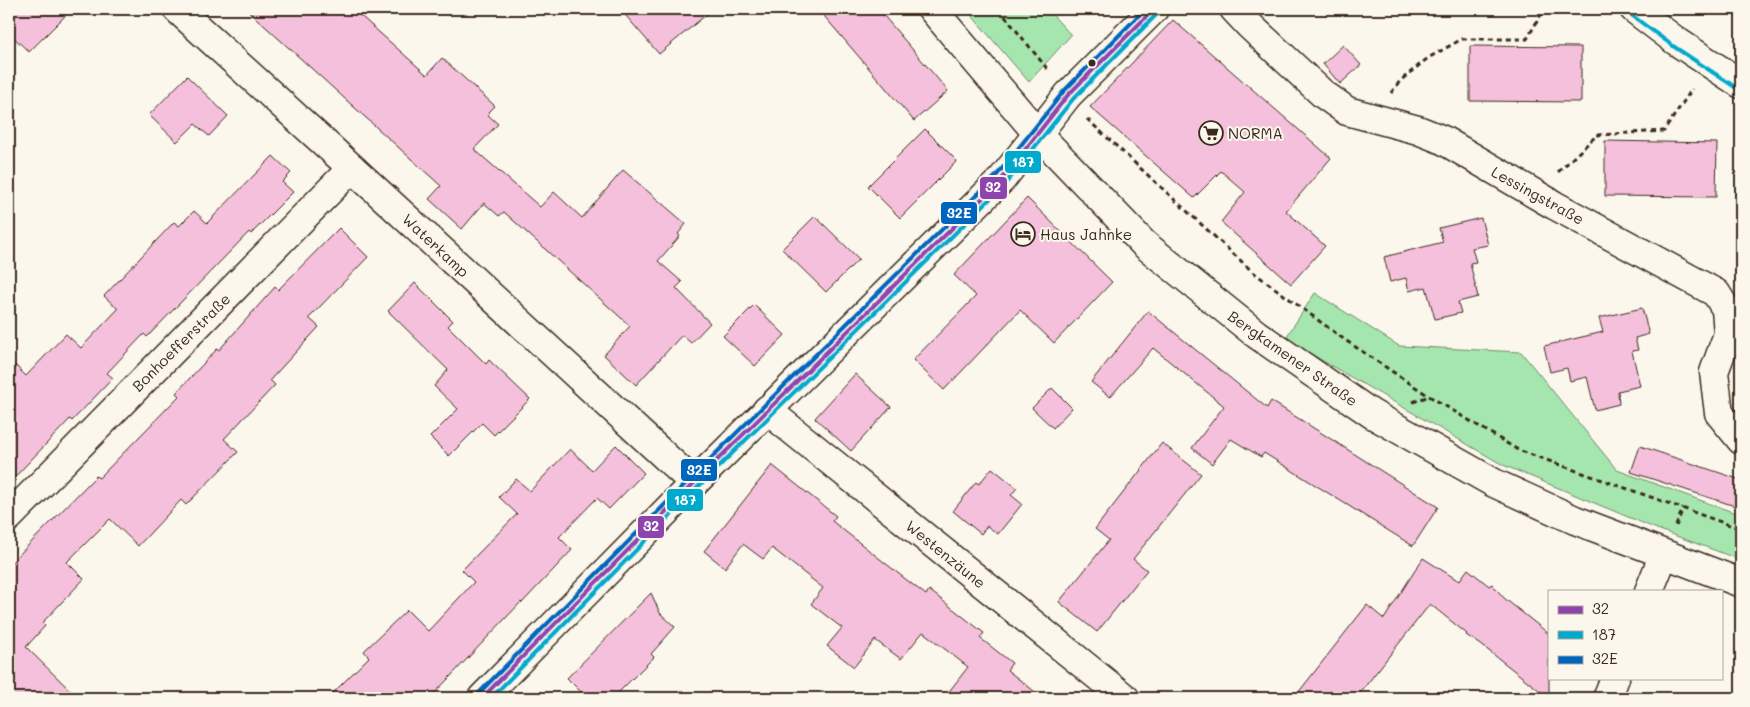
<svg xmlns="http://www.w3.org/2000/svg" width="1750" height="707" font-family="Mali,sans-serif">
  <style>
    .green { fill: #a5e6af; stroke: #708866 }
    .building { fill: #f5c0db; stroke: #3b2a1e }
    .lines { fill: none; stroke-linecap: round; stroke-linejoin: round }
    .minor-casing { stroke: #3b2a1e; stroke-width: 31 }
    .primary-casing { stroke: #3b2a1e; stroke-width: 31 }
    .path { stroke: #3b2a1e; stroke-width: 3; stroke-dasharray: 5 4; stroke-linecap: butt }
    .minor { stroke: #fbf7ec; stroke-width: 28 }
    .primary { stroke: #fbf7ec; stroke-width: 28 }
    .bus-1-casing { stroke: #fbf7ec; stroke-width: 8 }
    .bus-2-casing { stroke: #fbf7ec; stroke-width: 8 }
    .bus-3-casing { stroke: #fbf7ec; stroke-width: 8 }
    .bus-1 { stroke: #8e44ad; stroke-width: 4 }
    .bus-2 { stroke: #00a9ce; stroke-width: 4 }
    .bus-3 { stroke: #0065bd; stroke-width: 4 }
    .bus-dot { fill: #3b2a1e; stroke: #fbf7ec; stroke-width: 2 }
    .labels { text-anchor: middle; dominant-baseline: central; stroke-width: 4; stroke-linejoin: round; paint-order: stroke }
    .poi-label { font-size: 15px; fill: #3b2a1e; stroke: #fbf7ec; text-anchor: start }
    .street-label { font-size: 15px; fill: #3b2a1e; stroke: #fbf7ec }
    .line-badge { stroke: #fbf7ec; stroke-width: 2 }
    .badge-label { font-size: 14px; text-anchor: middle; font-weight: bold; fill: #fff }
  </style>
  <rect width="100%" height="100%" fill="#fbf7ec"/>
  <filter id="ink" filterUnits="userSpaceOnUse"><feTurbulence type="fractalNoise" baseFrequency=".02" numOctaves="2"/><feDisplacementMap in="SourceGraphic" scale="10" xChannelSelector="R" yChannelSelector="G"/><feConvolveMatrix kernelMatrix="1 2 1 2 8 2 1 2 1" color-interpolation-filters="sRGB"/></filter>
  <g filter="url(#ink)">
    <!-- green -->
    <g class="green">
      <polygon points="966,9 1047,9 1071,35 1029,82"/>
      <polygon points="1315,293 1399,346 1521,352 1617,470 1741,515 1741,560 1657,529 1503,465 1285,339"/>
    </g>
    <!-- building -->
    <g class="building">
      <polygon points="9,9 72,9 29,52 9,33"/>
      <polygon points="246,9 353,9 427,75 442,58 495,106 487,114 498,124 474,149 540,207 554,192 582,218 623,170 686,224 678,234 680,236 658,261 682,282 676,288 710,323 691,343 682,335 636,385 604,355 630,326 504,212 499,216 484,203 462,229 429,199 441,186"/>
      <polygon points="620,9 713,9 659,54"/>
      <polygon points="818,9 878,9 948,91 914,121"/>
      <polygon points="1173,20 1331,158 1286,211 1325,246 1291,284 1221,222 1245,192 1221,171 1194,198 1090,107"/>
      <polygon points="1343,45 1361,65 1340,84 1323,64"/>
      <polygon points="1470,46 1581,47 1581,102 1470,101"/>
      <polygon points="187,76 228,116 209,136 195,124 177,142 149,115"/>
      <polygon points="925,129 957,161 900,218 868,186"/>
      <polygon points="1605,141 1717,143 1716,197 1605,196"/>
      <polygon points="273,156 291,173 282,182 293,192 251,234 249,232 147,337 144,334 107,373 113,378 72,421 70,419 9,483 9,359 26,376 66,334 81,348 118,309 104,296 174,222 179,226 194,211 207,223"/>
      <polygon points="1027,198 1112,282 1054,343 1020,310 944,390 913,360 976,296 954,275"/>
      <polygon points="815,216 859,259 826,292 782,249"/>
      <polygon points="1481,218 1488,245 1472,248 1476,262 1470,263 1478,297 1458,302 1461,313 1435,319 1426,287 1409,291 1406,278 1390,282 1384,257 1443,242 1439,228"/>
      <polygon points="339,228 368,257 309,318 319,327 270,380 275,385 224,439 238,452 186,505 181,500 138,546 110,519 67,562 84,579 42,623 45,626 26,647 78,698 9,698 9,565 96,476 99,478 179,396 176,393 217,349 219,350 275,287 278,290"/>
      <polygon points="415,283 453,321 448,326 486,364 489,360 530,399 494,435 482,423 449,456 430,437 458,409 434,386 448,370 388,311"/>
      <polygon points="754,305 785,335 755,366 723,336"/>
      <polygon points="1642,308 1649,334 1635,338 1638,350 1632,351 1640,386 1618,391 1619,404 1595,410 1587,377 1570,381 1567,368 1550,372 1544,346 1603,332 1599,318"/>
      <polygon points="1148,311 1267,408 1271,401 1438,507 1413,546 1264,453 1261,457 1231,439 1212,464 1192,448 1224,406 1153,348 1110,397 1091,382"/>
      <polygon points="855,374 891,407 851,451 815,418"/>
      <polygon points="1052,388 1072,408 1053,428 1032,408"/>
      <polygon points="1162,443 1201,474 1133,559 1147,570 1097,632 1059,602 1109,540 1095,529"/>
      <polygon points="616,445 644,473 609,509 597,498 559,537 572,550 522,603 521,602 430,698 328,698 369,657 364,651 407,610 428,631 474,582 462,570 517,514 499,497 516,479 530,491 570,449 592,470"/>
      <polygon points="1640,446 1741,480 1741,508 1631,472"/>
      <polygon points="772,465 836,516 832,521 899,574 926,595 929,590 984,633 980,638 1012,663 1007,670 1043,698 944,698 968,667 923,632 901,659 875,640 854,667 827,646 842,628 811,604 823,588 772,548 763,559 743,544 725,568 704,551"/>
      <polygon points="992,468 1017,488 1011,495 1022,504 998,534 987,526 981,534 953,511 976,482 979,484"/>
      <polygon points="1423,558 1459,581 1468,569 1489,586 1492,584 1504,598 1549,634 1549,698 1480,644 1466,635 1467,634 1430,604 1356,698 1294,698 1367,605 1384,619"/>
      <polygon points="651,593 660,613 675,627 651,654 654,657 613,698 587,698 567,678"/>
    </g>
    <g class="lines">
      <!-- minor casing -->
      <g class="minor-casing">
        <g id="minor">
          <polyline points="177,9 352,168 694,483"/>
          <polyline points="932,9 1038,134 1144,244 1256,334 1372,414 1494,483 1575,520 1741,583"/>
          <polyline points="1234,9 1249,25 1323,94 1347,111 1418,130 1443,140 1554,205 1716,293 1726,309 1728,334 1714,372 1719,413 1741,440"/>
          <polyline points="767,410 1125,698"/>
          <polyline points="9,517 352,168"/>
          <polyline points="1649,591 1664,554"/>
          <polyline points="482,698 694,483 1002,179 1068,95 1154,9"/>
          <polyline points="1607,698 1615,678"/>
        </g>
      </g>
      <!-- primary casing -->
      <g class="primary-casing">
        <polyline id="primary" points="1634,9 1676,41 1741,84"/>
      </g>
      <!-- path -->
      <g class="path">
        <polyline points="999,9 1049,71"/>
        <polyline points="1391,93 1400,81 1428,58 1462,39 1527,39 1544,9"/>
        <polyline points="1087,119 1253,272 1345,340 1429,396 1518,450 1741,529"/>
        <polyline points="1558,172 1597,135 1664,131 1692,89"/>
        <polyline points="1413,402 1429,396"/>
        <polyline points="1676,526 1683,508"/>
      </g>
      <!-- minor -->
      <use href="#minor" class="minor"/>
      <!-- primary -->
      <use href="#primary" class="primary"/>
      <!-- bus-1 casing -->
      <g class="bus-1-casing">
        <polyline id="bus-1" points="482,698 694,483 1002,179 1068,95 1154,9"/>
      </g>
      <!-- bus-2 casing -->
      <g class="bus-2-casing">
        <g id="bus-2">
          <polyline points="1630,14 1673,46 1738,89"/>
          <polyline points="491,698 698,487 1006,183 1073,99 1158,13"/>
        </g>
      </g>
      <!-- bus-3 casing -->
      <g class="bus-3-casing">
        <polyline id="bus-3" points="478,694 690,479 997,175 1064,91 1145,9"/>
      </g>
      <!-- bus-1 -->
      <use href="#bus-1" class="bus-1"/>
      <!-- bus-2 -->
      <use href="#bus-2" class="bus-2"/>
      <!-- bus-3 -->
      <use href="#bus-3" class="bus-3"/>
    </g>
  </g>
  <!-- icons -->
  <defs>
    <g id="supermarket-ring" transform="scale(1.25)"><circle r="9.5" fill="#fbf7ec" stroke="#3b2a1e" stroke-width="1.5"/><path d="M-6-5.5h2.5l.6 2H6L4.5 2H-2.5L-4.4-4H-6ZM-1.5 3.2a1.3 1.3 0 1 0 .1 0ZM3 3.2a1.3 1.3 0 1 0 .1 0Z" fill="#3b2a1e"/></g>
    <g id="hotel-ring" transform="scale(1.25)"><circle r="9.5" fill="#fbf7ec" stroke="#3b2a1e" stroke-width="1.5"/><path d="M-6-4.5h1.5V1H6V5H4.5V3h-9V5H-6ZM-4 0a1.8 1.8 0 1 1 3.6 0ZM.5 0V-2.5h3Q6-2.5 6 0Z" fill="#3b2a1e"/></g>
  </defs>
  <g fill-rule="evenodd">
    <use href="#supermarket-ring" x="1211" y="133"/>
    <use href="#hotel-ring" x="1023" y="234"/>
  </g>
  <!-- markers -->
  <circle class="bus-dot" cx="1092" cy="63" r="4.5"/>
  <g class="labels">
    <!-- poi labels -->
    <g class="poi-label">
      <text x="1228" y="133">NORMA</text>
      <text x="1040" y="234">Haus Jahnke</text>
    </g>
    <!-- street labels -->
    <g class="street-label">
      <text transform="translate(1538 195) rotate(29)">Lessingstraße</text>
      <text transform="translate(436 245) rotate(43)">Waterkamp</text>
      <text transform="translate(181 342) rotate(-45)">Bonhoefferstraße</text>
      <text transform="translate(1293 358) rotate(35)">Bergkamener Straße</text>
      <text transform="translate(946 554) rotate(39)">Westenzäune</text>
    </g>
  </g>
  <g class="line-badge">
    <rect x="1004" y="150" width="38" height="24" rx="5" fill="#00a9ce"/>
    <rect x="979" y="176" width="29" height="24" rx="5" fill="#8e44ad"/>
    <rect x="940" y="201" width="38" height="24" rx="5" fill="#0065bd"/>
    <rect x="680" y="458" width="38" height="24" rx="5" fill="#0065bd"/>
    <rect x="666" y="488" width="38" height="24" rx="5" fill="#00a9ce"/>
    <rect x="637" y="515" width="28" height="24" rx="5" fill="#8e44ad"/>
  </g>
  <g class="badge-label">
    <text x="1023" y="167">187</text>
    <text x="993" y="192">32</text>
    <text x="959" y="218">32E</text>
    <text x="699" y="475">32E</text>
    <text x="685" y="505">187</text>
    <text x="651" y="531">32</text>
  </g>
  <!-- margin -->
  <rect width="1750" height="707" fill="none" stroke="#fbf7ec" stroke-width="30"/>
  <rect x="15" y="15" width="1720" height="677" fill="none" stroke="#3b2a1e" stroke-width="2" filter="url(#ink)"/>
  <!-- legend -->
  <rect x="1548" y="590" width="175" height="90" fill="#fbf7ec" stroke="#aea59a"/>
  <rect x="1558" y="606" width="25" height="8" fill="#8e44ad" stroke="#aea59a"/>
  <text x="1592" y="614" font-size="15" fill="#3b2a1e">32</text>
  <rect x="1558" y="631" width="25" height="8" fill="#00a9ce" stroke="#aea59a"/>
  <text x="1592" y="640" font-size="15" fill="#3b2a1e">187</text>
  <rect x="1558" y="656" width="25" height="8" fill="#0065bd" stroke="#aea59a"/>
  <text x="1592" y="664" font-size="15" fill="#3b2a1e">32E</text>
</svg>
